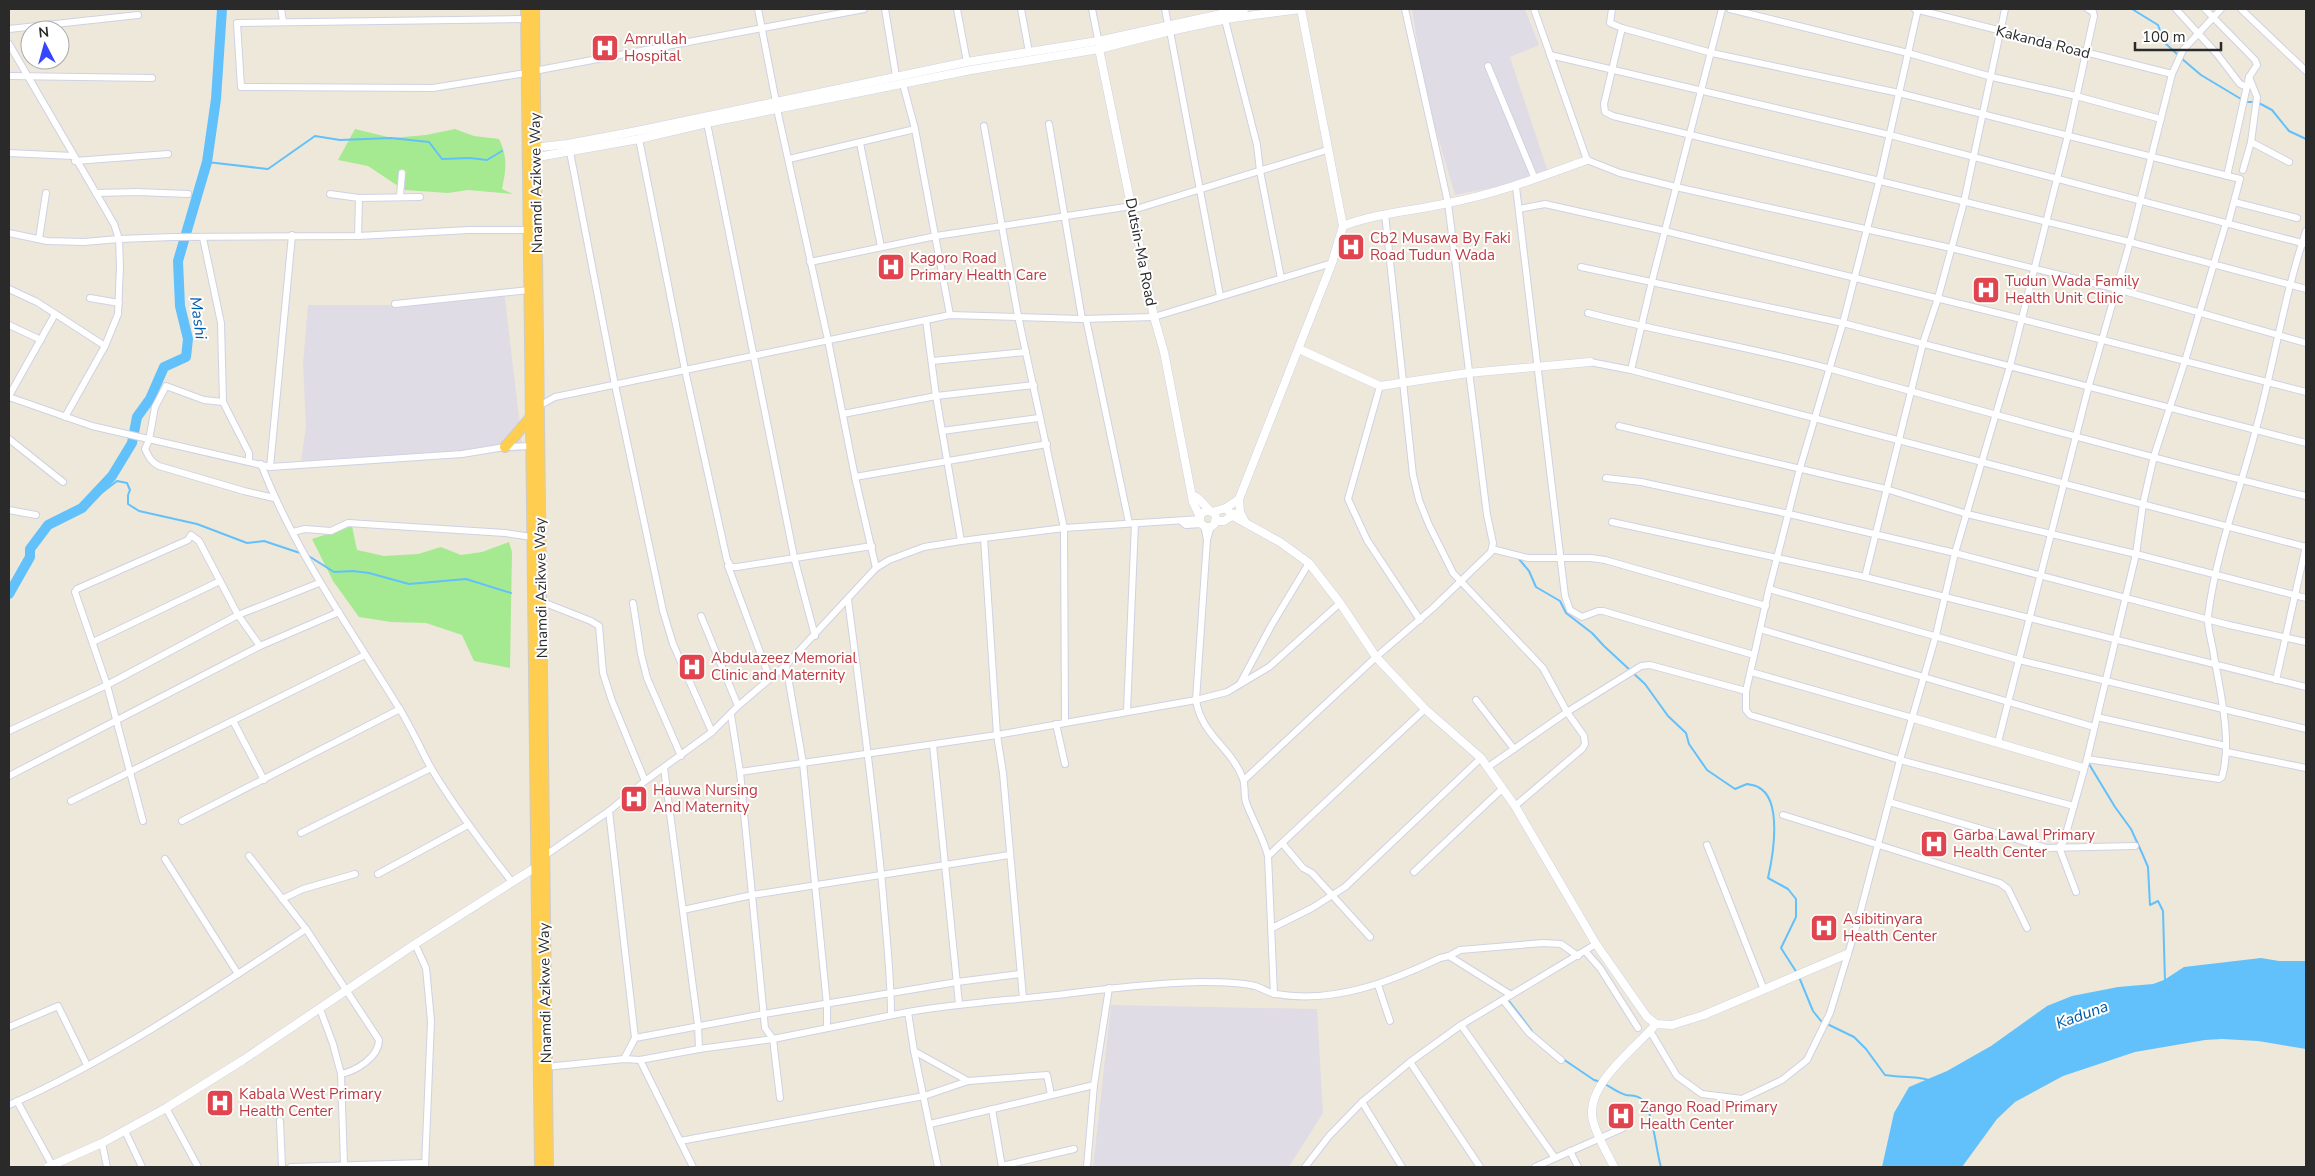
<svg xmlns="http://www.w3.org/2000/svg" width="2315" height="1176" font-family="'Nunito Sans',sans-serif">
  <style>
    .industrial { fill: #e0dce5 }
    .green { fill: #a5ea91 }
    .water { fill: #62c1fb }
    .lines { fill: none; stroke-linecap: round; stroke-linejoin: round }
    .stream { stroke: #62c1fb; stroke-width: 2 }
    .river { stroke: #62c1fb; stroke-width: 10 }
    .minor-casing { stroke: #cfd1e5; stroke-width: 8 }
    .tertiary-casing { stroke: #cfd1e5; stroke-width: 9 }
    .trunk-casing { stroke: #ccc; stroke-width: 12 }
    .minor { stroke: #fff; stroke-width: 6 }
    .tertiary { stroke: #fff; stroke-width: 8 }
    .trunk { stroke: #ffce51; stroke-width: 10 }
    .labels { text-anchor: middle; dominant-baseline: central; stroke-width: 4; stroke-linejoin: round; paint-order: stroke }
    .health-label { font-size: 15px; fill: #be3a42; stroke: #fff; text-anchor: start }
    .street-label { font-size: 15px; fill: #2a2a2a; stroke: #fff }
    .water-label { font-size: 16px; font-style: italic; fill: #005ba8; stroke: #fff }
  </style>
  <rect width="100%" height="100%" fill="#eee8da"/>
  <!-- industrial -->
  <g class="industrial">
    <polygon points="1412,9 1525,9 1539,45 1510,57 1548,172 1506,185 1455,195 1426,97"/>
    <polygon points="504,290 523,451 301,462 306,426 303,365 308,305 390,305"/>
    <polygon points="1111,1005 1317,1009 1323,1113 1289,1167 1093,1167"/>
  </g>
  <!-- green -->
  <g class="green">
    <path d="M 355,129 L 392,138 L 426,135 L 455,129 L 474,136 L 499,139 C 508,157 506,170 502,189 L 513,194 L 468,190 L 448,193 L 404,190 L 368,166 L 338,160 Z"/>
    <polygon points="352,526 357,550 384,556 418,554 441,547 461,555 482,552 509,542 512,552 510,668 474,661 462,635 426,623 391,622 359,617 333,581 312,539"/>
  </g>
  <!-- water -->
  <polygon class="water" points="2261,958 2279,961 2306,961 2306,1049 2258,1041 2222,1039 2205,1040 2135,1052 2063,1076 2015,1102 1997,1119 1962,1167 1882,1167 1894,1113 1909,1087 1947,1071 1991,1046 2047,1006 2072,996 2118,987 2153,984 2164,980 2184,967"/>
  <g class="lines">
    <!-- stream -->
    <g class="stream">
      <polyline points="2132,9 2158,25 2164,42 2178,55"/>
      <polyline points="2181,58 2201,75 2241,99"/>
      <polyline points="2245,102 2257,102 2272,110 2289,131 2306,139"/>
      <polyline points="207,162 268,169 315,136 340,140 391,138 429,142 442,159 470,158 487,160 502,151"/>
      <polyline points="82,508 117,481 127,483 130,490 128,495 128,504 139,511 197,524 247,543 264,541 303,554"/>
      <polyline points="307,555 334,572 353,571 369,573 409,584 466,579 511,593"/>
      <path d="M 1519,559 L 1529,571 L 1536,587 L 1560,601 L 1566,613 L 1592,633 L 1604,646 L 1645,684 L 1668,716 L 1686,733 L 1689,744 L 1707,770 L 1735,789 L 1747,784 C 1750,785 1755,785 1758,787 C 1783,799 1773,856 1768,878 L 1788,889 L 1796,899 L 1796,917 L 1781,948 L 1797,973"/>
      <polyline points="2089,764 2115,807 2131,829 2142,853 2148,867 2150,905 2158,901 2163,911 2165,982"/>
      <path d="M 1799,977 L 1813,1011 L 1821,1021 L 1854,1037 L 1866,1049 L 1885,1075 C 1901,1078 1912,1075 1929,1080"/>
      <polyline points="1509,1001 1532,1031"/>
      <polyline points="1563,1059 1594,1080 1601,1082"/>
      <path d="M 1605,1084 C 1612,1088 1618,1093 1626,1095 C 1631,1096 1636,1095 1640,1098 C 1653,1106 1656,1152 1661,1167"/>
    </g>
    <!-- river -->
    <polyline class="river" points="9,594 30,557 30,549 48,525 82,508 112,476 132,443 137,417 150,399 164,367 186,357 188,339 180,306 178,261 207,162 216,99 222,9"/>
    <!-- minor casing -->
    <g class="minor-casing">
      <g id="minor">
        <polyline points="281,9 283,21"/>
        <polyline points="758,9 776,102"/>
        <polyline points="885,9 896,76"/>
        <polyline points="957,9 967,62"/>
        <polyline points="1021,9 1029,52"/>
        <polyline points="1092,9 1099,44"/>
        <polyline points="1165,9 1168,24"/>
        <polyline points="1534,9 1587,160 1620,173 1676,187 1951,248 2117,289 2306,343"/>
        <polyline points="1612,9 1610,23 1622,28 1604,104 1605,112 1613,116 2130,242 2306,289"/>
        <polyline points="1730,9 1908,53 1992,77 2076,96 2161,119"/>
        <polyline points="1915,9 2172,74"/>
        <polyline points="1918,9 1879,182 1843,323 1800,468 1769,589 1746,691 1746,710 1750,715 1900,760 2074,806"/>
        <polyline points="2176,9 2217,54 2240,84 2247,87"/>
        <polyline points="2205,9 2255,60 2257,65 2249,77 2227,176"/>
        <polyline points="2241,9 2306,71"/>
        <polyline points="1225,20 1257,145 1260,171 1281,278"/>
        <polyline points="1622,28 1712,53 1899,93 2240,179 2228,224"/>
        <polyline points="9,29 138,15"/>
        <polyline points="1170,31 1220,296"/>
        <polyline points="9,44 114,224 119,239 120,266 118,314 105,346 65,417"/>
        <polyline points="1550,55 1890,135 2306,244"/>
        <polyline points="1488,66 1535,179"/>
        <polyline points="534,71 864,9"/>
        <polyline points="526,73 433,88 241,87 237,23 526,19"/>
        <polyline points="9,76 152,78"/>
        <polyline points="903,84 915,129 950,315"/>
        <polyline points="777,109 828,340 855,477 876,568"/>
        <polyline points="707,123 794,557 815,636"/>
        <polyline points="1049,124 1082,319"/>
        <polyline points="984,126 1018,316 1064,528 1065,722"/>
        <polyline points="639,139 685,370 727,560 731,567 737,567 872,546"/>
        <polyline points="2251,142 2289,162"/>
        <polyline points="860,143 881,247"/>
        <polyline points="570,152 615,385 663,611 673,644 712,732"/>
        <polyline points="9,153 73,156"/>
        <polyline points="789,159 915,129"/>
        <polyline points="75,161 168,154"/>
        <polyline points="2243,170 2251,142 2257,97 2249,77"/>
        <polyline points="1516,187 1565,596 1570,610 1582,617 1598,611 1603,611 1754,655"/>
        <polyline points="96,193 137,192 188,194"/>
        <polyline points="330,194 359,198 420,197"/>
        <polyline points="400,196 402,173"/>
        <polyline points="2234,202 2297,218"/>
        <polyline points="1519,209 1545,204 1665,231 2021,319 2306,392"/>
        <polyline points="1133,210 1327,150"/>
        <polyline points="1385,214 1413,475 1419,500 1429,525 1453,573 1543,668 1567,712 1584,736 1585,744 1582,749 1515,806"/>
        <polyline points="9,233 47,241 84,242 119,239 173,237 358,236 469,230 529,230"/>
        <polyline points="358,236 359,198"/>
        <polyline points="203,238 221,323 223,402 249,453 249,462"/>
        <polyline points="39,239 46,193"/>
        <polyline points="810,262 936,236 1132,206"/>
        <polyline points="1581,267 1843,323 2306,443"/>
        <polyline points="9,289 37,302 105,346"/>
        <polyline points="90,298 119,303"/>
        <polyline points="395,304 529,290"/>
        <path d="M 1588,313 C 1669,334 1751,347 1831,369 C 1989,413 2147,457 2306,496"/>
        <polyline points="1086,319 1129,523"/>
        <polyline points="926,320 936,396 961,541"/>
        <polyline points="9,325 41,340"/>
        <polyline points="932,361 1026,352"/>
        <polyline points="1590,362 1631,370 2306,547"/>
        <polyline points="1631,370 1652,281 1722,9"/>
        <polyline points="1380,386 1348,499 1367,540 1420,620"/>
        <polyline points="9,396 55,314"/>
        <polyline points="9,397 92,426 270,467 462,454 505,447 531,446"/>
        <path d="M 223,402 L 204,400 L 166,386 L 155,407 L 149,440 L 145,449 C 149,457 151,462 159,466 L 244,491 L 274,498"/>
        <polyline points="539,406 555,397 950,315 1082,319 1154,317 1332,263"/>
        <polyline points="843,414 936,396 1034,385"/>
        <polyline points="1619,426 1886,489 1967,514 2136,554 2306,598"/>
        <polyline points="942,431 1039,418"/>
        <polyline points="9,439 63,482"/>
        <path d="M 261,464 C 295,552 350,628 399,708 C 411,727 420,748 431,768 C 455,808 483,845 512,882"/>
        <polyline points="270,467 292,235"/>
        <polyline points="855,477 1047,444"/>
        <polyline points="1606,478 1641,482 1789,514 1955,553 2229,625 2306,642"/>
        <polyline points="9,510 36,515"/>
        <polyline points="1182,522 1186,525 1202,524"/>
        <polyline points="1612,522 1865,577 2306,687"/>
        <polyline points="1204,525 1207,540"/>
        <path d="M 1211,526 L 1207,540 L 1196,700 C 1201,735 1232,748 1243,779 C 1246,787 1243,797 1247,805 C 1254,823 1263,837 1268,856 L 1274,994"/>
        <polyline points="293,532 305,529 331,531 348,523 505,533 532,537"/>
        <polyline points="984,538 997,735 1003,773 1023,998"/>
        <polyline points="1492,549 1528,558 1591,558 1605,560 1766,606"/>
        <polyline points="728,566 770,679"/>
        <polyline points="1865,577 1923,343 1938,298 1964,202 2005,9"/>
        <polyline points="1769,589 2019,660 2306,729"/>
        <path d="M 848,600 C 861,698 874,796 883,894 C 886,934 891,975 891,1015"/>
        <polyline points="540,601 591,621 599,626 603,673 612,701 645,781"/>
        <polyline points="633,603 641,654 647,678 681,756"/>
        <polyline points="701,616 738,706"/>
        <polyline points="1760,629 2094,727"/>
        <polyline points="93,642 220,581"/>
        <polyline points="786,665 803,763 827,1005 827,1028"/>
        <polyline points="1751,672 1913,718"/>
        <polyline points="2276,680 2306,546"/>
        <polyline points="1240,684 1271,626 1309,563"/>
        <polyline points="1476,700 1514,749"/>
        <polyline points="1127,711 1135,523"/>
        <polyline points="731,715 740,772 765,1028 773,1039 780,1098"/>
        <polyline points="2097,717 2226,746"/>
        <polyline points="233,721 264,780"/>
        <polyline points="1056,724 1065,764"/>
        <polyline points="9,731 107,685 238,615 319,583"/>
        <polyline points="1998,742 2089,385 2130,242 2172,74 2183,50 2221,9"/>
        <polyline points="933,745 959,1004"/>
        <polyline points="2227,752 2306,768"/>
        <path d="M 2087,759 L 2219,779 L 2222,777 C 2233,739 2219,688 2213,650 C 2211,639 2207,626 2208,616 C 2216,552 2240,491 2256,429 C 2274,364 2284,296 2306,231"/>
        <polyline points="1488,767 1567,712 1641,666 1650,665 1746,691"/>
        <polyline points="664,768 698,1025 699,1049"/>
        <polyline points="740,772 997,735 1196,700 1227,692 1269,667 1340,603"/>
        <polyline points="9,776 260,646 339,612"/>
        <polyline points="1244,780 1376,657 1433,608 1491,552 1493,543 1487,515 1448,203 1405,9"/>
        <polyline points="71,801 365,655"/>
        <polyline points="1889,802 2046,848 2135,846"/>
        <polyline points="609,811 635,1038 624,1059"/>
        <polyline points="1783,815 2000,883 2008,889 2027,928"/>
        <polyline points="143,821 107,685 75,592 77,589 188,540 191,535 199,541 238,615 260,646"/>
        <polyline points="182,821 400,709"/>
        <polyline points="301,833 431,768"/>
        <polyline points="1282,843 1303,868 1312,873 1370,937"/>
        <polyline points="1707,845 1764,990"/>
        <polyline points="2059,847 2064,841 2087,759 2136,554 2143,504 2154,456 2185,361 2226,223"/>
        <polyline points="2059,847 2076,892"/>
        <path d="M 249,856 L 306,929 L 379,1040 C 379,1057 356,1071 341,1074"/>
        <polyline points="1268,856 1425,709"/>
        <polyline points="543,857 609,811 645,781 712,732 738,706 786,665 876,568 889,560 924,547 961,541 1064,528 1200,519"/>
        <polyline points="165,859 238,974"/>
        <polyline points="1414,872 1503,788"/>
        <polyline points="378,874 468,825"/>
        <polyline points="282,899 303,889 355,874"/>
        <polyline points="683,910 752,895 1009,855"/>
        <polyline points="1272,928 1312,908 1345,887 1481,758"/>
        <polyline points="415,944 426,968 431,1021 425,1167"/>
        <polyline points="1585,951 1600,968 1638,1028"/>
        <polyline points="1449,956 1460,950 1543,943 1561,944 1578,956"/>
        <polyline points="1378,985 1390,1021"/>
        <polyline points="1503,1000 1529,1033 1561,1060"/>
        <polyline points="320,1009 333,1044 341,1074 344,1165"/>
        <path d="M 908,1012 C 954,1004 1000,1001 1047,996 C 1099,990 1150,983 1202,982 C 1219,982 1238,982 1255,986 C 1262,988 1269,993 1276,994 C 1333,1004 1390,982 1440,958 L 1449,956 L 1511,995"/>
        <polyline points="1461,1025 1555,1158"/>
        <polyline points="9,1027 58,1006 87,1065"/>
        <polyline points="1650,1031 1677,1076 1702,1094 1742,1099 1782,1080 1807,1060 1830,1013 1858,921 1900,760 1936,635 1955,553 2010,366 2068,135 2094,16 2093,12 2088,9"/>
        <polyline points="635,1038 764,1014 957,982 1020,974"/>
        <polyline points="914,1051 968,1081"/>
        <polyline points="640,1060 693,1167"/>
        <polyline points="1410,1062 1480,1167"/>
        <polyline points="546,1067 624,1059 640,1060 699,1049 773,1039 908,1012 914,1051 938,1167"/>
        <polyline points="17,1101 52,1165"/>
        <polyline points="1362,1102 1402,1167"/>
        <path d="M 9,1105 C 114,1058 211,992 306,929"/>
        <polyline points="166,1108 198,1167"/>
        <polyline points="992,1109 1002,1167"/>
        <polyline points="280,1121 282,1167"/>
        <polyline points="930,1124 1094,1085"/>
        <polyline points="125,1131 142,1167"/>
        <polyline points="680,1141 924,1096 968,1081 1047,1075 1051,1095"/>
        <polyline points="102,1143 107,1167"/>
        <polyline points="1570,1151 1578,1167"/>
        <polyline points="1002,1166 1074,1149"/>
        <polyline points="291,1167 425,1163"/>
        <polyline points="1087,1167 1094,1085 1109,988"/>
        <polyline points="1305,1167 1329,1136 1362,1102 1410,1062 1461,1025 1596,944"/>
        <polyline points="1535,1167 1623,1128"/>
      </g>
    </g>
    <!-- tertiary casing -->
    <g class="tertiary-casing">
      <g id="tertiary">
        <polyline points="1301,9 1343,226"/>
        <polyline points="1099,49 1154,317 1164,352 1193,502 1200,517"/>
        <polyline points="532,148 568,144 637,131 967,62 1098,41 1244,9"/>
        <polyline points="532,158 639,139 707,123 971,70 1099,49 1170,31 1232,18 1300,9"/>
        <polyline points="1299,349 1380,386 1468,373 1590,362"/>
        <polyline points="1192,495 1198,498 1210,511"/>
        <polyline points="1226,508 1233,516 1280,542 1309,563 1340,603 1376,657 1425,709 1481,758 1515,806 1596,944 1647,1017 1656,1024 1672,1025 1704,1015 1847,954"/>
        <circle cx="1208" cy="519" r="8"/>
        <polyline points="1212,512 1226,508 1239,499"/>
        <polyline points="1215,521 1224,521 1235,514"/>
        <path d="M 1245,522 L 1240,512 L 1239,499 L 1332,263 L 1343,226 C 1376,213 1413,211 1448,203 C 1496,194 1540,177 1587,160"/>
        <polyline points="1913,718 2083,768"/>
        <polyline points="48,1167 102,1143 166,1108 243,1060 415,944 536,867"/>
        <path d="M 1614,1167 C 1607,1152 1597,1137 1593,1121 C 1584,1085 1635,1049 1656,1024"/>
      </g>
    </g>
    <!-- trunk casing -->
    <g class="trunk-casing">
      <g id="trunk">
        <polyline points="526,9 540,1167"/>
        <polyline points="534,9 548,1167"/>
        <polyline points="505,447 531,417"/>
      </g>
    </g>
    <!-- minor -->
    <use href="#minor" class="minor"/>
    <!-- tertiary -->
    <use href="#tertiary" class="tertiary"/>
    <!-- trunk -->
    <use href="#trunk" class="trunk"/>
  </g>
  <!-- icons -->
  <defs>
    <g id="hospital-square" transform="scale(1.4375)"><rect x="-9" y="-9" width="18" height="18" rx="4" fill="#e0444e" stroke="#fff"/><path d="M-5-5h3v3.5h4V-5h3V5h-3V1.5h-4V5h-3Z" fill="#fff"/></g>
  </defs>
  <g fill-rule="evenodd">
    <use href="#hospital-square" x="605" y="48"/>
    <use href="#hospital-square" x="1351" y="247"/>
    <use href="#hospital-square" x="891" y="267"/>
    <use href="#hospital-square" x="1986" y="290"/>
    <use href="#hospital-square" x="692" y="667"/>
    <use href="#hospital-square" x="634" y="799"/>
    <use href="#hospital-square" x="1934" y="844"/>
    <use href="#hospital-square" x="1824" y="928"/>
    <use href="#hospital-square" x="220" y="1103"/>
    <use href="#hospital-square" x="1621" y="1116"/>
  </g>
  <g class="labels">
    <!-- health labels -->
    <g class="health-label">
      <text x="624" y="39">Amrullah<tspan x="624" dy="17">Hospital</tspan></text>
      <text x="1370" y="238">Cb2 Musawa By Faki<tspan x="1370" dy="17">Road Tudun Wada</tspan></text>
      <text x="910" y="258">Kagoro Road<tspan x="910" dy="17">Primary Health Care</tspan></text>
      <text x="2005" y="281">Tudun Wada Family<tspan x="2005" dy="17">Health Unit Clinic</tspan></text>
      <text x="711" y="658">Abdulazeez Memorial<tspan x="711" dy="17">Clinic and Maternity</tspan></text>
      <text x="653" y="790">Hauwa Nursing<tspan x="653" dy="17">And Maternity</tspan></text>
      <text x="1953" y="835">Garba Lawal Primary<tspan x="1953" dy="17">Health Center</tspan></text>
      <text x="1843" y="919">Asibitinyara<tspan x="1843" dy="17">Health Center</tspan></text>
      <text x="239" y="1094">Kabala West Primary<tspan x="239" dy="17">Health Center</tspan></text>
      <text x="1640" y="1107">Zango Road Primary<tspan x="1640" dy="17">Health Center</tspan></text>
    </g>
    <!-- street labels -->
    <g class="street-label">
      <text transform="translate(2043 42) rotate(14)">Kakanda Road</text>
      <text transform="translate(536 183) rotate(-91)">Nnamdi Azikwe Way</text>
      <text transform="translate(1141 252) rotate(79)">Dutsin-Ma Road</text>
      <text transform="translate(541 588) rotate(-91)">Nnamdi Azikwe Way</text>
      <text transform="translate(545 993) rotate(-91)">Nnamdi Azikwe Way</text>
    </g>
    <!-- water labels -->
    <g class="water-label">
      <text transform="translate(198 318) rotate(82)">Mashi</text>
      <text transform="translate(2082 1015) rotate(-20)">Kaduna</text>
    </g>
  </g>
  <!-- border -->
  <rect width="2315" height="1176" fill="none" stroke="#2a2a2a" stroke-width="20"/>
  <!-- north arrow -->
  <g transform="translate(45 45) rotate(354)"><circle r="24" fill="#ffffff" stroke="#aaaaaa"/>
  <path d="M0-4L9 19L0 12L-9 19Z" fill="#3645ff"/>
  <text y="-8" font-size="14" font-weight="bold" text-anchor="middle" fill="#2a2a2a">N</text>
  </g>
  <!-- scale -->
  <path d="M2135 42v8h86v-8" fill="none" stroke="#2a2a2a" stroke-width="2.5"/>
  <text x="2142" y="42" font-size="15" fill="#2a2a2a" stroke="#ffffff" stroke-width="4" paint-order="stroke">100 m</text>
</svg>
